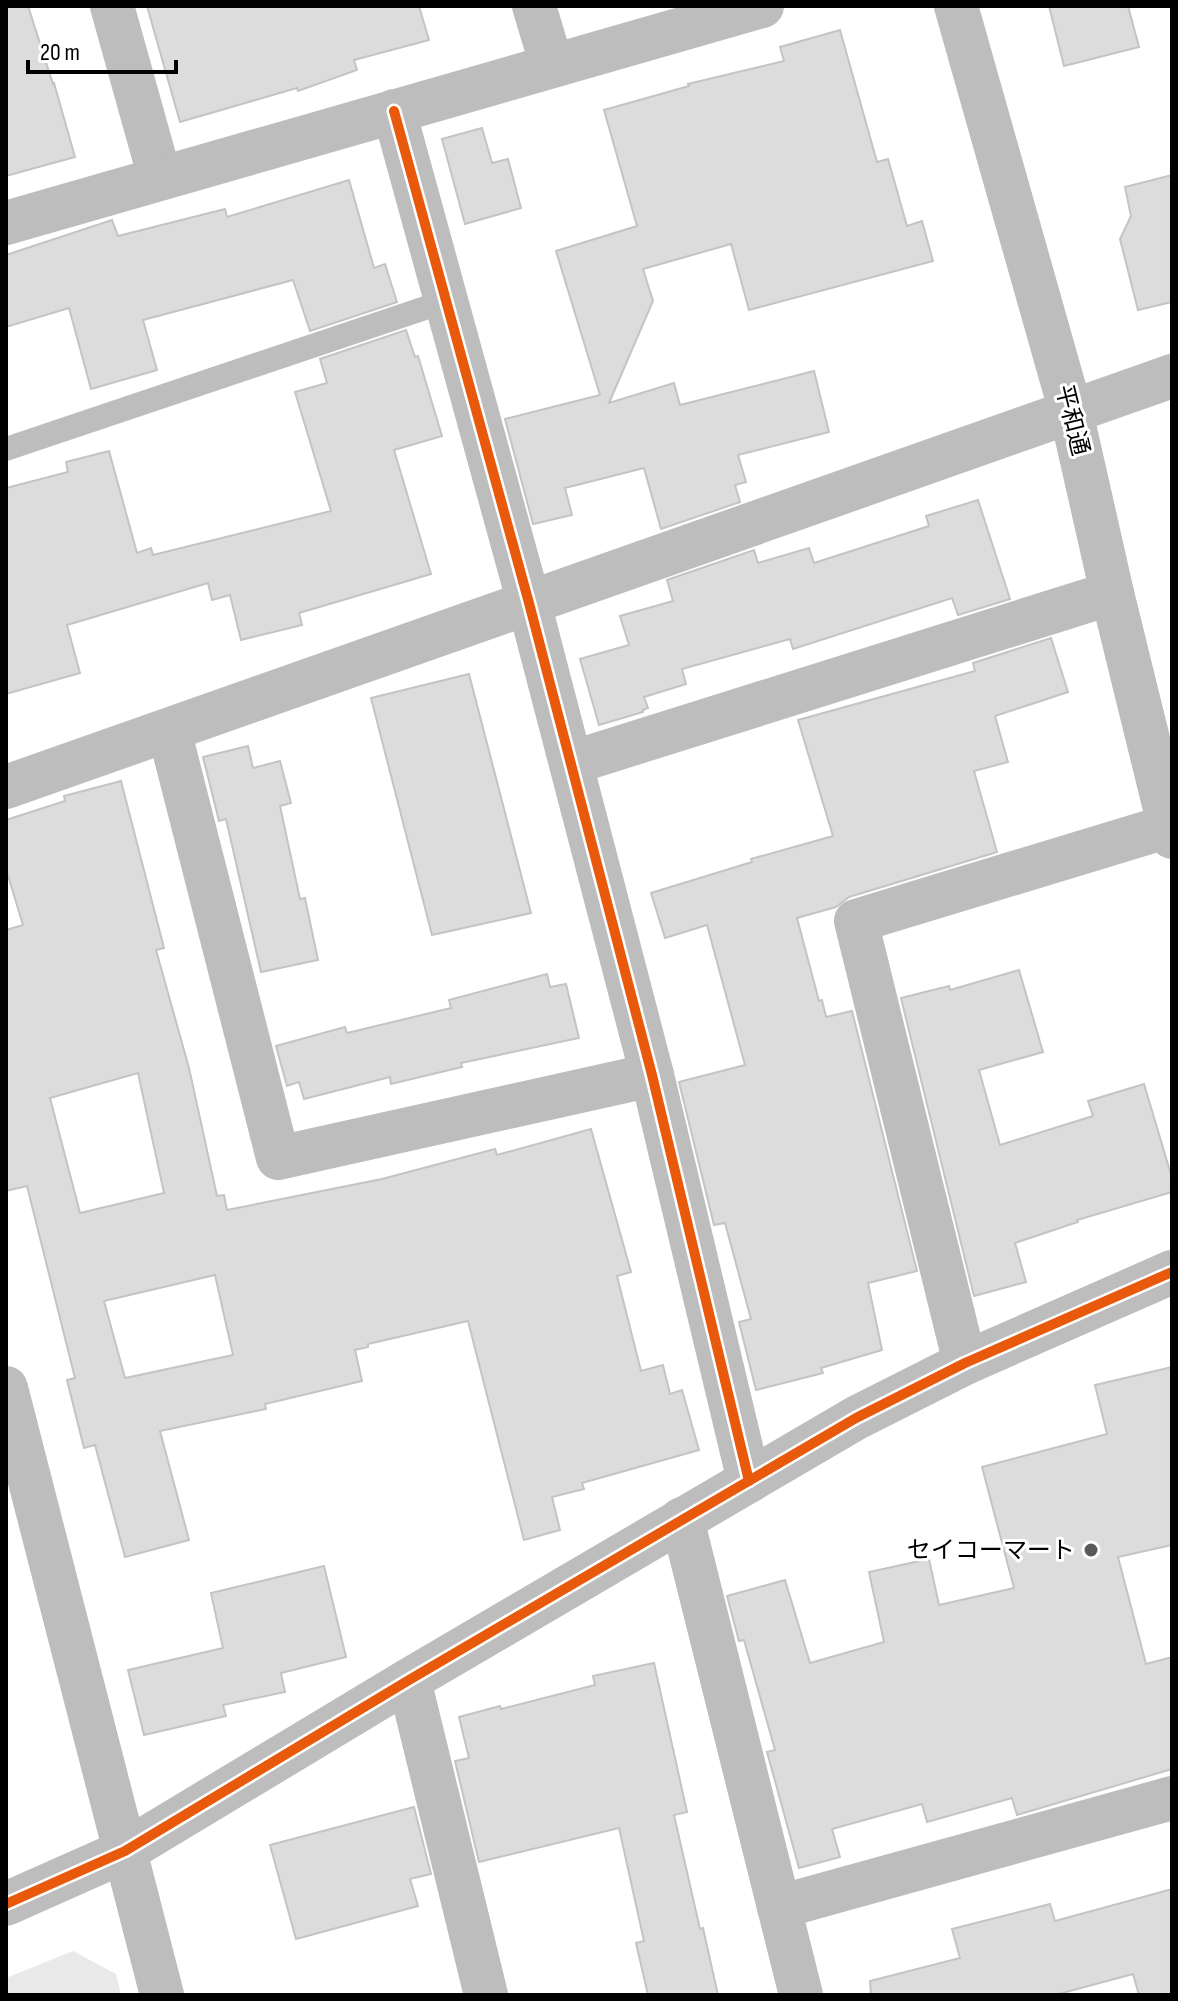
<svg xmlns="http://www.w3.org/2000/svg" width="1178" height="2001" font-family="'Sofia Sans Condensed','Noto Sans JP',sans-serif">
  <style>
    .green { fill: #e9e9e9 }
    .building { fill: #dcdcdc; stroke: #c4c4c4; stroke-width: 2; fill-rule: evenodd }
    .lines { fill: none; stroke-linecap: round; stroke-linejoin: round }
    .service { stroke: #bdbdbd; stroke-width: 24 }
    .minor { stroke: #bdbdbd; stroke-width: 44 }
    .tertiary { stroke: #bdbdbd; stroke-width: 44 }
    .cycleway-casing { stroke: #fff; stroke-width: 15 }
    .cycleway { stroke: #e8590c; stroke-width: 10 }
    .poi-dot { fill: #595959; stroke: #fff; stroke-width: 3 }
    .labels { text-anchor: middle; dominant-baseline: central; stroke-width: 6; stroke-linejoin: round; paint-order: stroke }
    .street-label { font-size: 24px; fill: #000; stroke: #fff }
    .poi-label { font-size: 24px; fill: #000; stroke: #fff; text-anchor: end }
  </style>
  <rect width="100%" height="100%" fill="#fff"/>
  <!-- green -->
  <polygon class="green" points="73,1951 116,1974 121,1995 6,1995 6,1978"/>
  <!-- building -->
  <g class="building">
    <polygon points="6,6 28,6 53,84 54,83 75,157 6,176"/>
    <polygon points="147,6 419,6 429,40 354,60 357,70 298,91 297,88 180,122"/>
    <polygon points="1049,6 1128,6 1139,47 1064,66"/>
    <polygon points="840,30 877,162 888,159 907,226 922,221 933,261 749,310 731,244 643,269 653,301 609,403 674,383 680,405 814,371 829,432 738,455 746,482 735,485 740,502 661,529 644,468 565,488 572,515 533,524 505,419 600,395 556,251 637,226 604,110 689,86 688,84 784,61 780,47"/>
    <polygon points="482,128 492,163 508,159 521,208 465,224 442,139"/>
    <polygon points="1172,175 1172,302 1138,310 1120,239 1131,216 1125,187"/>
    <polygon points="349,180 374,268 385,264 397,302 310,331 293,280 143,320 157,370 91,389 69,308 6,327 6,255 112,220 118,236 225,209 227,217"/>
    <polygon points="406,330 415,357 418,356 442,436 394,450 431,574 299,613 302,625 241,640 230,595 212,600 208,583 67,625 80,673 6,694 6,488 68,472 66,462 109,451 137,553 151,548 153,555 331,511 295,392 327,383 320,359"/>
    <polygon points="978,500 1010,599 958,615 952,598 793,649 790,639 682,669 686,684 644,697 648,708 643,710 643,712 599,725 580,659 629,645 620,616 673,601 667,580 754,550 758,563 809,548 814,563 929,526 926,516"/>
    <polygon points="1051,638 1068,692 995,716 1008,762 974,771 997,852 849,897 836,907 797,918 819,1001 822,1000 826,1017 852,1011 917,1271 868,1283 882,1350 821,1368 823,1373 756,1390 739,1322 751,1319 725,1223 714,1225 679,1082 745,1065 707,925 665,938 651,893 752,862 751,859 833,836 798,720 975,671 973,663"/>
    <polygon points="469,674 531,913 432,935 371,698"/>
    <polygon points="248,746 253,768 280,761 291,803 280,806 300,899 305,898 318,960 261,972 226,819 219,821 203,757"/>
    <path d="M 121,781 L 164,948 L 156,950 L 189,1068 L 217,1196 L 224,1195 L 227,1210 L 382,1179 L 495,1149 L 497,1155 L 591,1129 L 631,1272 L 617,1276 L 641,1371 L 663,1365 L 670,1394 L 682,1390 L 699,1450 L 582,1483 L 584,1489 L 552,1497 L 560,1530 L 524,1540 L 468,1321 L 368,1344 L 368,1347 L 355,1350 L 362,1381 L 265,1404 L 266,1409 L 160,1431 L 189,1540 L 125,1557 L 95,1445 L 84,1448 L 67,1380 L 75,1378 L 27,1186 L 6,1191 L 6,930 L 23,925 L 6,869 L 6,820 L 65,801 L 64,796 ZM 138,1073 L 164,1193 L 80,1213 L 50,1098 ZM 215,1275 L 233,1355 L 125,1378 L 104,1301 Z"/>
    <polygon points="1019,970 1043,1052 979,1070 1000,1145 1093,1116 1088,1101 1144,1084 1172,1178 1172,1192 1077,1220 1078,1222 1015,1243 1026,1282 974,1296 901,998 949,986 950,990"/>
    <polygon points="547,974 550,987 566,984 579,1038 461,1063 462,1067 391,1084 390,1077 304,1099 299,1082 287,1086 276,1046 345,1027 347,1033 451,1008 449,1000"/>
    <polygon points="1172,1367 1172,1545 1118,1557 1146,1664 1172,1657 1172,1769 1017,1815 1012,1798 927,1822 922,1804 832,1829 840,1857 799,1868 767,1752 775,1750 744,1640 739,1641 727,1596 785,1580 810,1663 884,1642 869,1572 929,1559 939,1605 1014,1588 982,1467 1107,1434 1095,1385"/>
    <polygon points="324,1566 346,1657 281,1673 285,1692 223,1705 226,1716 144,1735 128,1670 223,1648 211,1593"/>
    <polygon points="654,1663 687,1812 674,1815 700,1929 703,1928 718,1995 648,1995 636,1943 644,1941 619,1828 479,1862 455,1761 469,1758 459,1717 500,1706 501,1709 595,1685 593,1676"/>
    <polygon points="414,1807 431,1874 410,1879 418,1906 296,1939 270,1845"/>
    <polygon points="1172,1889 1172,1995 1139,1995 1133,1974 1055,1995 871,1995 870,1981 960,1958 952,1929 1050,1904 1055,1921"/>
  </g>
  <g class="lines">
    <!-- service -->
    <polyline class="service" points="6,449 446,301"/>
    <!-- minor -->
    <g class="minor">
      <polyline points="112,6 160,178"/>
      <polyline points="534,6 552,66"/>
      <polyline points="394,111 529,603 652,1075 749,1481"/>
      <polyline points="6,223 762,6"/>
      <polyline points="169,730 278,1158 652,1075"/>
      <polyline points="571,763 1112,593"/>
      <polyline points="6,787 1172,376"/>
      <polyline points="965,1363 856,921 1169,826"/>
      <polyline points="6,1388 162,1995"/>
      <polyline points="682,1519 801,1995"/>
      <polyline points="409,1680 486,1995"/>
      <polyline points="779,1907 1172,1798"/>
    </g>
    <!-- tertiary -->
    <g class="tertiary">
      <polyline points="956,6 1071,412 1112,593 1172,837"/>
      <polyline points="6,1904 125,1851 409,1680 856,1418 965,1363 1172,1272"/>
    </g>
    <!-- cycleway casing -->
    <g class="cycleway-casing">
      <g id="cycleway">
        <polyline points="394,111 529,603 652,1075 749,1481"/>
        <polyline points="6,1904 125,1851 409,1680 856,1418 965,1363 1172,1272"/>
      </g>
    </g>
    <!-- cycleway -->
    <use href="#cycleway" class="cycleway"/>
  </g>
  <!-- markers -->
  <circle class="poi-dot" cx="1091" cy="1550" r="8"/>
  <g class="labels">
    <!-- street labels -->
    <g class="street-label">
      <text transform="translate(1072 420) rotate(76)">平和通</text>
    </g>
    <!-- poi labels -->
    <g class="poi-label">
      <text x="1075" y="1550">セイコーマート</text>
    </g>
  </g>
  <!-- border -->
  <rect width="1178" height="2001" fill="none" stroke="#000000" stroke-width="16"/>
  <!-- scale -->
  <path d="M28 60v12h148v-12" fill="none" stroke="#000000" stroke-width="4"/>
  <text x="40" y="60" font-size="24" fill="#000000" stroke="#ffffff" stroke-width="6" paint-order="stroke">20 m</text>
</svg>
